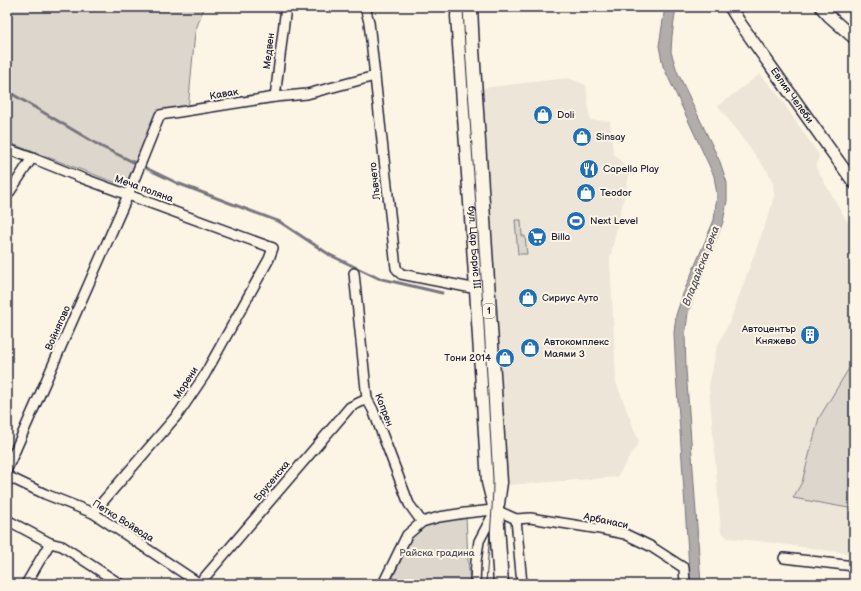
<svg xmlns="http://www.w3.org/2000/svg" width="861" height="591" font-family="'Balsamiq Sans',sans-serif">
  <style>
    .built { fill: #ece5d8 }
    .green { fill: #dcd6cc; stroke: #7f7c84 }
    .water { fill: #b2adab; stroke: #78757e }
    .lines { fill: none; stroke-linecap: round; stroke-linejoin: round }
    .stream { stroke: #78757e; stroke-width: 3 }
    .minor-casing { stroke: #22223b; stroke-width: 12 }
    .tertiary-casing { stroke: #22223b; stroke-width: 14 }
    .primary-casing { stroke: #22223b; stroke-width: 17 }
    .minor { stroke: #fcf5e5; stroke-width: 9 }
    .tertiary { stroke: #fcf5e5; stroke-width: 11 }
    .primary { stroke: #fcf5e5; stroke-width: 14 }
    .tram { stroke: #22223b; stroke-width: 1 }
    .labels { text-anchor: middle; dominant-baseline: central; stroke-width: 4; stroke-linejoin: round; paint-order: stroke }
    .shield { fill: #fcf5e5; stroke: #63616e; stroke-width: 1 }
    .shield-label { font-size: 9px; font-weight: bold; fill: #22223b }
    .street-label { font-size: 10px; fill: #22223b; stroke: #fcf5e5 }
    .poi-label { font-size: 10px; fill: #22223b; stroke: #fcf5e5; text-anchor: start }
    .park-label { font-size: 10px; fill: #504f5f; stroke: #fcf5e5 }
    .water-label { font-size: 11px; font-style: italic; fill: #545362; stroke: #fcf5e5 }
  </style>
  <rect width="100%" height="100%" fill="#fcf5e5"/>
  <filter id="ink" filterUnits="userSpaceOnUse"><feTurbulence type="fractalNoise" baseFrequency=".025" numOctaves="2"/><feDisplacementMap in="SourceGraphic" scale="8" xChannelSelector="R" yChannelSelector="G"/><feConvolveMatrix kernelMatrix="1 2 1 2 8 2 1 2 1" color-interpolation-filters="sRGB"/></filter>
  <g filter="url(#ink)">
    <!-- built -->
    <g class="built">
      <polygon points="760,74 776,92 819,155 816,168 854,233 854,360 819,418 802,482 793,498 854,510 854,554 759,541 728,538 721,532 709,386 717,347 730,321 770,211 774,196 773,183 768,172 718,106"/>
      <polygon points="568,78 586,85 590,120 610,121 613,153 630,171 610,258 616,382 639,442 617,477 508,485 501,391 482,88"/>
    </g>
    <!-- green -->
    <g class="green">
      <polygon points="7,7 204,7 195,32 188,110 156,115 125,186 7,142"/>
      <polygon points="515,220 521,220 522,236 525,236 527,254 518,254"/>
      <polygon points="854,360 854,509 793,498 802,482 819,418"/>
      <polygon points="466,516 468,560 470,584 390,584 413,532 432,522"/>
    </g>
    <!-- water -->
    <polygon class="water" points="665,7 676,7 672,36 671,52 677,71 720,162 727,183 727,201 723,222 700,279 688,313 685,336 686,369 701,584 690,584 682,460 676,374 674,333 676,315 683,294 714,220 717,195 714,176 663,66 659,46"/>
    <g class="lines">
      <!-- stream -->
      <polyline class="stream" points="7,91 102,147 177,183 280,222 330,255 378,278 442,293"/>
      <!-- minor casing -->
      <g class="minor-casing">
        <g id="minor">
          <polyline points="365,7 369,22 396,268 401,274 477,289"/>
          <polyline points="275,97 286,7"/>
          <polyline points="7,149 32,158 82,178 273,248 269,259 204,376 179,413 93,513"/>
          <polyline points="7,196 32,158"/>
          <polyline points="354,273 367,399 373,410 409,504 422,522"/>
          <polyline points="7,469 128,195 160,115 275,97 307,94 375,76"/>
          <polyline points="7,476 45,494 93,513 200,584"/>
          <polyline points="516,519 522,584"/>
          <polyline points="7,520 50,543 62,546 120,584"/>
          <polyline points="784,558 854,566"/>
          <polyline points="26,584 50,543"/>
          <polyline points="199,584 350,407 367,399"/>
          <polyline points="383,584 407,535 422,522 439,517 465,513 493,510 496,510 516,519 530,518 600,529 625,534 650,546 684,568 685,584"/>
          <polyline points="475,584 476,561 479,541 495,511"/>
        </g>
      </g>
      <!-- tertiary casing -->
      <g class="tertiary-casing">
        <g id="tertiary">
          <path id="s1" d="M 730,7 L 740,23 L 854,183"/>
          <polyline points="821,7 829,16 854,38"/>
        </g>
      </g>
      <!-- primary casing -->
      <g class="primary-casing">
        <g id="primary">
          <path id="s2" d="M 459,7 L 458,16 L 477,289 L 489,482 L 496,510 L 501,584"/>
          <polyline points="470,7 472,49 500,482 497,504"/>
        </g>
      </g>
      <!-- minor -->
      <use href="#minor" class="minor"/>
      <!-- tertiary -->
      <use href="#tertiary" class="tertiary"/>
      <!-- primary -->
      <use href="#primary" class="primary"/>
      <!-- tram -->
      <path class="tram" d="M 463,7 L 465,47 L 482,291 L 493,479 C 493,514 488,549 486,584"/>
    </g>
  </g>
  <!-- icons -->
  <defs>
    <g id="shop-disc" transform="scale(1)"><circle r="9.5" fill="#1f6fb2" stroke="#fcf5e5"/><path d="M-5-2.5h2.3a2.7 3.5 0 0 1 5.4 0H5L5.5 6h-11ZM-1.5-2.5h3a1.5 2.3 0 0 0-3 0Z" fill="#fff"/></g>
    <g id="restaurant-disc" transform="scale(1)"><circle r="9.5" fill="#1f6fb2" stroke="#fcf5e5"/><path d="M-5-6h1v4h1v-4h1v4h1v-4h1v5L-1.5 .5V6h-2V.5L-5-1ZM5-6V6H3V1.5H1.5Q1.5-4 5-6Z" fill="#fff"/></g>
    <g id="stadium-disc" transform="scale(1)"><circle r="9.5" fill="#1f6fb2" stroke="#fcf5e5"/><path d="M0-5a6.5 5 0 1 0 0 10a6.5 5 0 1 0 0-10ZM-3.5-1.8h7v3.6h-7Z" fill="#fff"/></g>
    <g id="supermarket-disc" transform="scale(1)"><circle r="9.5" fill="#1f6fb2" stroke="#fcf5e5"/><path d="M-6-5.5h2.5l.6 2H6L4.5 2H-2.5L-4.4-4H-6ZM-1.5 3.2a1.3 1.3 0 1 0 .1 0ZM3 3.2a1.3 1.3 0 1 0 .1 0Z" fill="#fff"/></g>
    <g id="building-disc" transform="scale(1)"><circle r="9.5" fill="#1f6fb2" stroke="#fcf5e5"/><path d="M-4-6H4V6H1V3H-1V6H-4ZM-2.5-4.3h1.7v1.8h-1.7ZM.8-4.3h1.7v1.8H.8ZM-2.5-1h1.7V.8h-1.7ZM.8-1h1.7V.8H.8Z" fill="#fff"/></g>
  </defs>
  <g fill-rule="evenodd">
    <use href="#shop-disc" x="543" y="115"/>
    <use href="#shop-disc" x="582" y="137"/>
    <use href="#restaurant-disc" x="589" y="169"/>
    <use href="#shop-disc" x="586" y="193"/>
    <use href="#stadium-disc" x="576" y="221"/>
    <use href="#supermarket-disc" x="537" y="237"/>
    <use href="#shop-disc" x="528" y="298"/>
    <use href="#building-disc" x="810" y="335"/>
    <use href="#shop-disc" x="530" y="348"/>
    <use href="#shop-disc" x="505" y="358"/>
  </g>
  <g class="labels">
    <!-- shield labels -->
    <rect class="shield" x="483" y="304" width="12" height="14" rx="3"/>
    <g class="shield-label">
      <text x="489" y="311">1</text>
    </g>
    <!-- street labels -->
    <g class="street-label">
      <text transform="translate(269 51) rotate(-83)">Медвен</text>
      <text transform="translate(224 94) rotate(-10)">Кавак</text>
      <text stroke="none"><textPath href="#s1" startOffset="108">Евлия Челеби</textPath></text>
      <text transform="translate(375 181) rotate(-96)">Лъвчето</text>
      <text transform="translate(144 189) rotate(20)">Меча поляна</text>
      <text stroke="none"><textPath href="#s2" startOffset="241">бул. Цар Борис III</textPath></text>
      <text transform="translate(58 328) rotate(-66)">Войнягово</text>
      <text transform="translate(186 383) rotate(-57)">Морени</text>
      <text transform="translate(384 410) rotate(69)">Копрен</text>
      <text transform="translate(272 481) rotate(-50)">Брусенска</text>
      <text transform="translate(123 521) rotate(32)">Петко Войвода</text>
      <text transform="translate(606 521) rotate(12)">Арбанаси</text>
    </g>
    <!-- poi labels -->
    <g class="poi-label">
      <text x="557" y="115">Doli</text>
      <text x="596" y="137">Sinsay</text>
      <text x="603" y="169">Capella Play</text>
      <text x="600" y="193">Teodor</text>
      <text x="590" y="221">Next Level</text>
      <text x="551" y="237">Billa</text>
      <text x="542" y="298">Сириус Ауто</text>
      <text x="796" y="329" text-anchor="end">Автоцентър<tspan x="796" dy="12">Княжево</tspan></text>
      <text x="544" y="342">Автокомплекс<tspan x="544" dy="12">Маями 3</tspan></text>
      <text x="491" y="358" text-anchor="end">Тони 2014</text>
    </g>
    <!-- park labels -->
    <g class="park-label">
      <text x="437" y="553">Райска градина</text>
    </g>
    <!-- water labels -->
    <g class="water-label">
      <text transform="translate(701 266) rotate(-69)">Владайска река</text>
    </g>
  </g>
  <!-- margin -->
  <rect width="861" height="591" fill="none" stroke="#fcf5e5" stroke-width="24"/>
  <rect x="12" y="12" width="837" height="567" fill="none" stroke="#22223b" stroke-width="1.5" filter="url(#ink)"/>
</svg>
